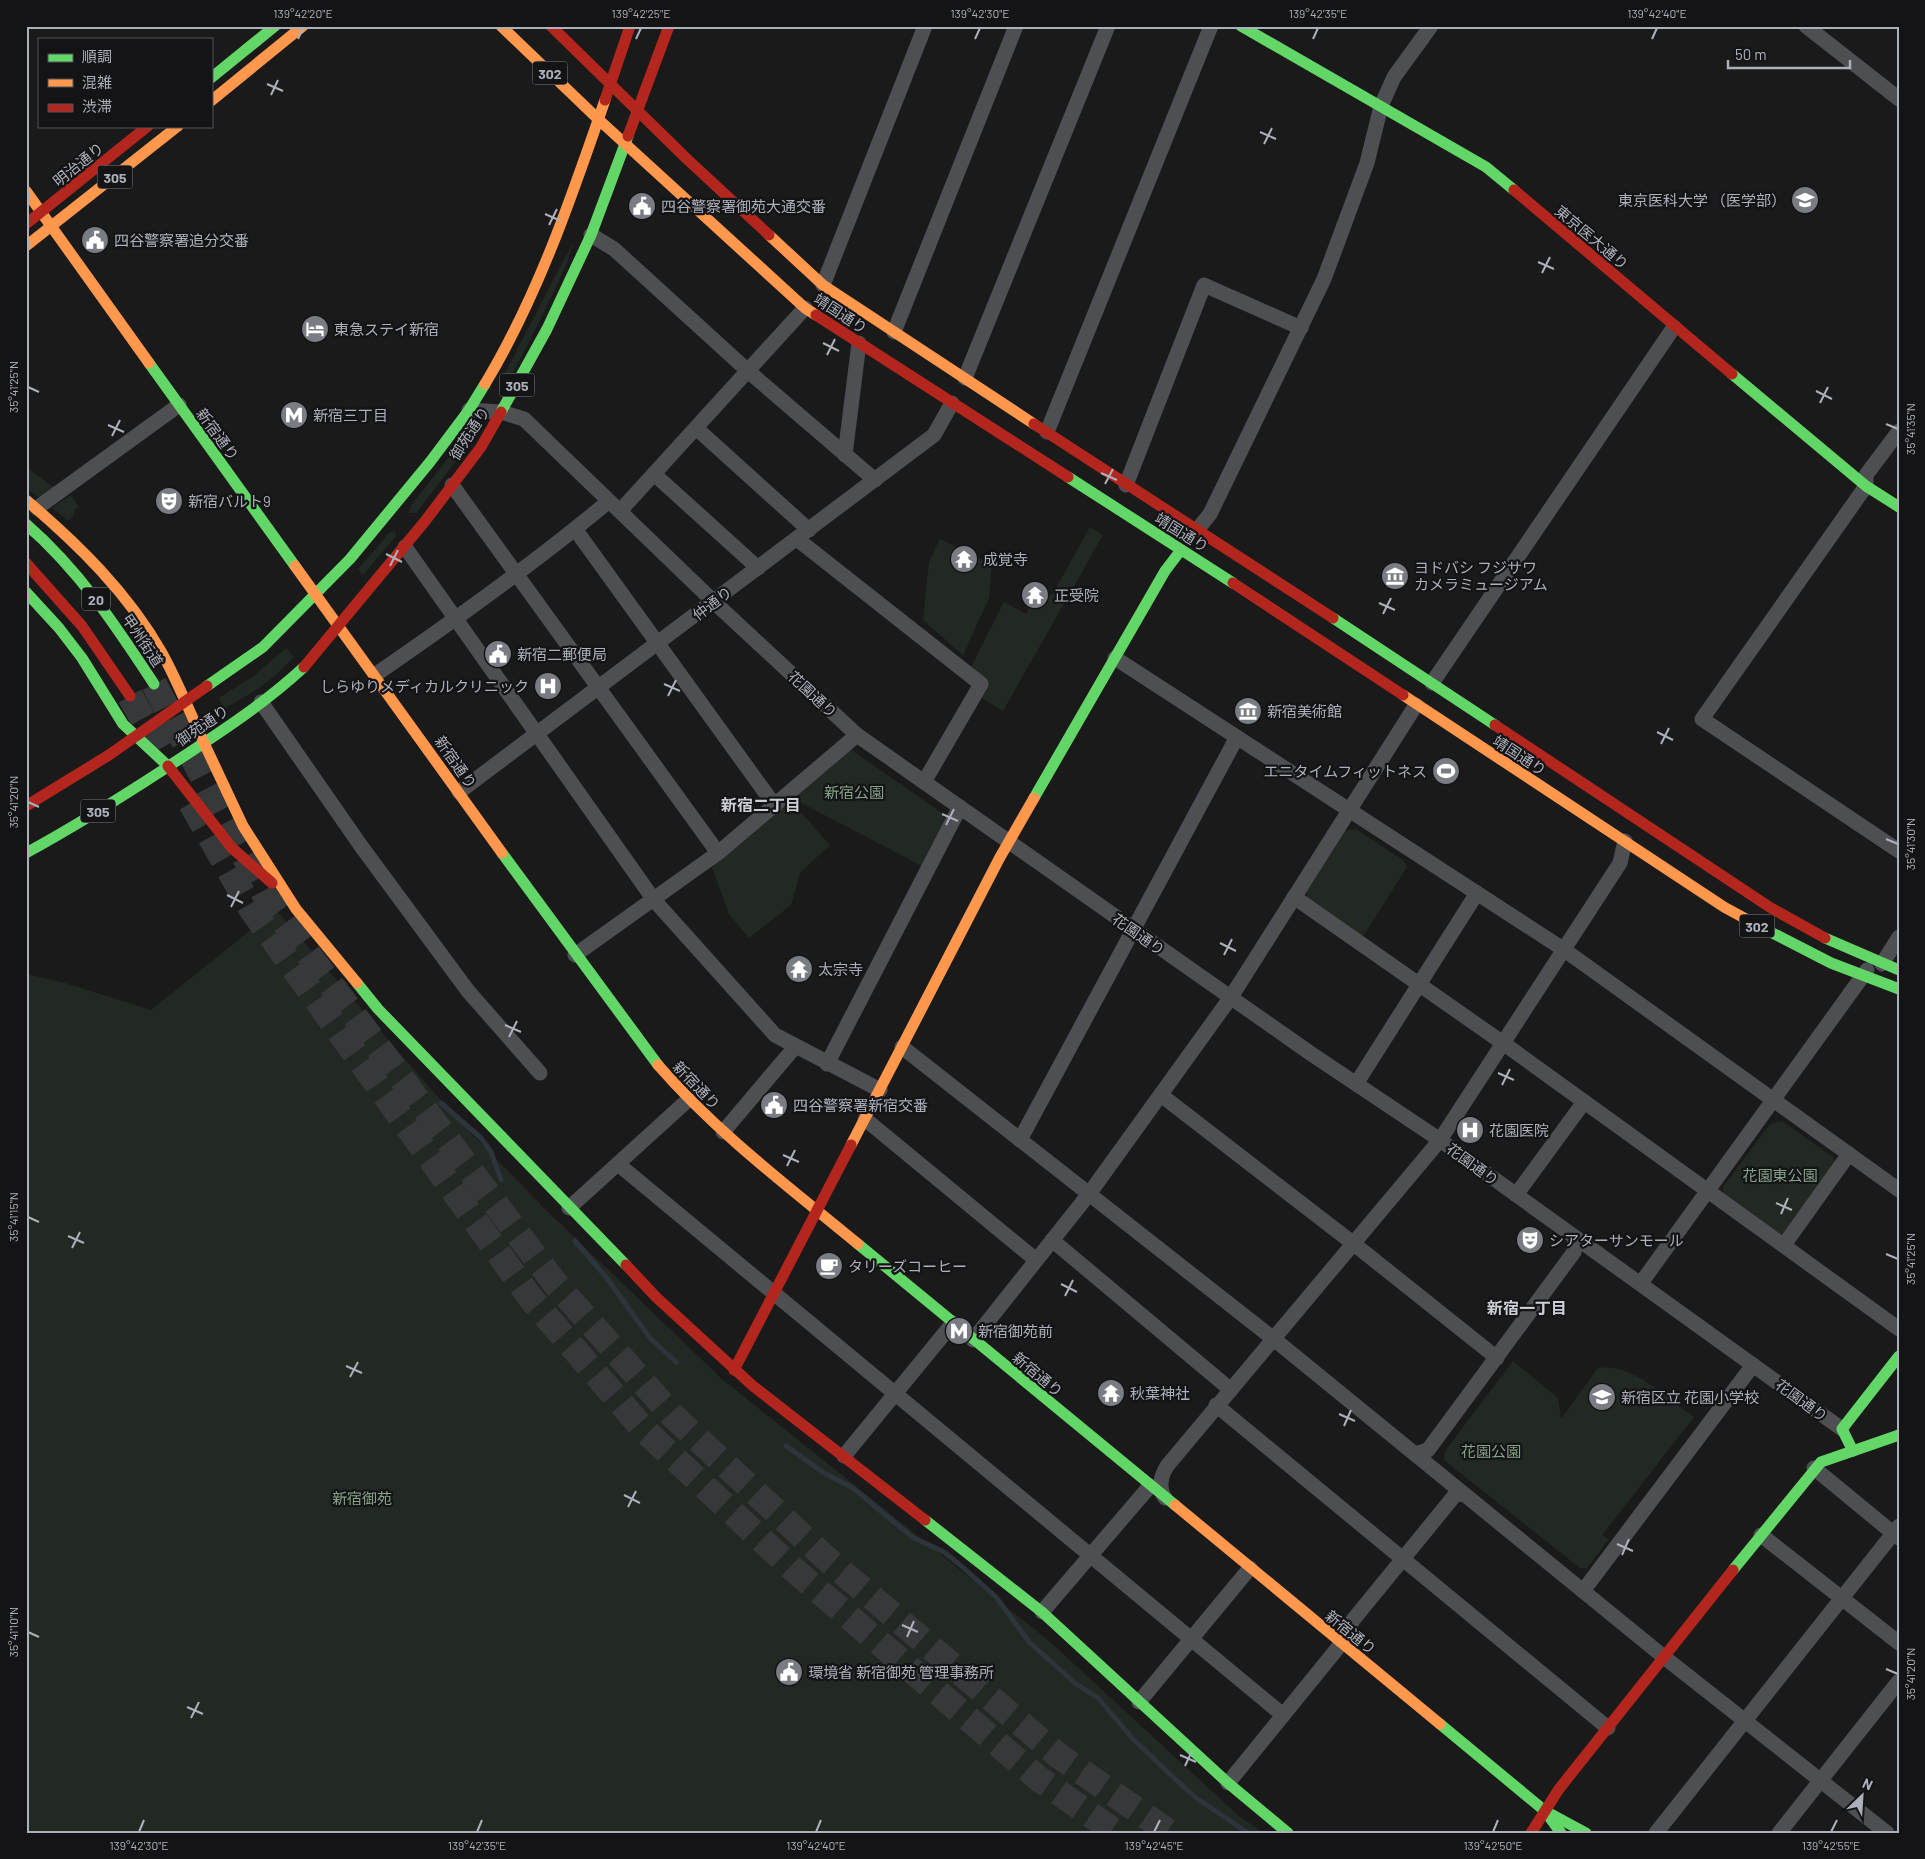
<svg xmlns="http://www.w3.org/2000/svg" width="1925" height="1859" font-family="Barlow,'Noto Sans JP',sans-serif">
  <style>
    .green { fill: #222923 }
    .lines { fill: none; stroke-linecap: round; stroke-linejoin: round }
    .stream { stroke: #2e343b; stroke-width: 5 }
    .highway-tunnel { stroke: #37383a; stroke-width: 26; stroke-dasharray: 26 13; stroke-linecap: butt }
    .street { stroke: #4e4f53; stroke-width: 15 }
    .fast { stroke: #63d668; stroke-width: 11 }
    .slow { stroke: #ff974d; stroke-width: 11 }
    .jam { stroke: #b3261e; stroke-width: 11 }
    .ticks { fill: none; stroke: #acb0ba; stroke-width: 2 }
    .labels { text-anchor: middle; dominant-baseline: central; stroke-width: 4.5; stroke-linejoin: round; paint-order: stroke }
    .shield { fill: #141416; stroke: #7e8189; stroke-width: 1 }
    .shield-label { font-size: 14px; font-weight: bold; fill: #acb0ba }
    .street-label { font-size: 15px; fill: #acb0ba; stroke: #141416 }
    .poi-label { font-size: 15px; fill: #acb0ba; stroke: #141416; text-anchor: start }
    .park-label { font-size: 15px; fill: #85a388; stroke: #141416 }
    .neighbourhood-label { font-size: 16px; font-weight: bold; fill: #cdcfd6; stroke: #141416 }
    .neatline { fill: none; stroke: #acb0ba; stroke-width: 2 }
    .ticks-label { font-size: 12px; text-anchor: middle; fill: #acb0ba }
  </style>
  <rect width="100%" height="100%" fill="#1a1a1a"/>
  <!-- green -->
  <g class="green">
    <path d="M 572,244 C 574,258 520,359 510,379 L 504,375 Z"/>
    <polygon points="459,444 465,449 416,513 409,513 410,507"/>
    <polygon points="26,467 52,486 56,487 44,498 38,497 26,488"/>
    <polygon points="71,495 79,507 74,510 74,514 69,521 52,508"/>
    <polygon points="1090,527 1103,535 1003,711 980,697 988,682 970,669 1004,602 1026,614 1040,589 1052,595"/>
    <polygon points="395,531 396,536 363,575 358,569 390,532"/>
    <polygon points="940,539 992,565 989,598 963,655 923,620 929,562"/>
    <path d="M 286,648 L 294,657 C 275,678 250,696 224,708 L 219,698 L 255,675 Z"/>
    <polygon points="850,749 942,813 946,821 922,866 792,798"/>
    <polygon points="790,800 830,845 800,873 791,905 749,938 729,914 712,867"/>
    <polygon points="1356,829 1404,861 1407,867 1364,935 1355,935 1307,902 1306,890 1345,831"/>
    <polygon points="276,910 456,1118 547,1211 722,1379 1049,1641 1239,1816 1264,1833 26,1833 26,974 65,983 151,1010"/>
    <polygon points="1782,1121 1833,1157 1836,1164 1785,1234 1776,1234 1724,1197 1723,1187 1770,1124"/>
    <path d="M 1513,1361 L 1558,1398 L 1561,1419 L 1598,1368 C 1634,1363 1666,1398 1694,1417 L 1602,1535 L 1609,1539 L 1587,1568 L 1580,1568 L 1444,1460 L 1445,1451 Z"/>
  </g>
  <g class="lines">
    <!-- stream -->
    <g class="stream">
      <polyline points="441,1103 481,1138 491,1152 501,1180"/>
      <polyline points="575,1241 606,1277 650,1338 676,1362"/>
      <polyline points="786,1446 824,1473 853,1488 912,1537 944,1552 959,1564 996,1597 1029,1642 1076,1684 1098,1698 1133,1739 1174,1778 1195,1797 1248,1833"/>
    </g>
    <!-- highway-tunnel -->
    <g class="highway-tunnel">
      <polyline points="154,684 267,899 554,1282 673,1416 828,1560 1059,1756 1170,1833"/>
      <polyline points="130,696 160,749"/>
      <polyline points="191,803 252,910 532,1300 644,1430 793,1569 1039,1779 1117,1833"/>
    </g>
    <!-- street -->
    <g class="street">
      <polyline points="1806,26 1899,99"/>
      <polyline points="591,235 614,249 748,371 875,480"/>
      <polyline points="823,285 925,26"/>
      <polyline points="894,332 1016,26"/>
      <polyline points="965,378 1108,26"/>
      <polyline points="469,410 501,412 524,419 713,601 857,735 1310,1053 1440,1140 1842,1429"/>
      <polyline points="696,428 809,530"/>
      <polyline points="1899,431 1866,475 1866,486 1702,719 1899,851"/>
      <polyline points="1047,432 1211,26"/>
      <polyline points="845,455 859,343"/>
      <polyline points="654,474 758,568"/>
      <polyline points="452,485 718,853"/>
      <polyline points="1126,485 1204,285 1301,328"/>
      <polyline points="37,508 179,405"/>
      <polyline points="620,511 805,308"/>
      <polyline points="575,529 775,806"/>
      <polyline points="1197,530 1210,514 1324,279 1367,163 1381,106 1394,77 1431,26"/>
      <polyline points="797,539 981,684 924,782"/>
      <polyline points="405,547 654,900 775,1035 880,1090"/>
      <polyline points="1115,658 1563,949 1899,1190"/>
      <path d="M 375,675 C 455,620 535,563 609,501"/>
      <polyline points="1432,683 1674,327"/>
      <polyline points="261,702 361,846 468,991 540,1073"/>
      <polyline points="459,792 934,435 952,403"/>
      <polyline points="1294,897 1503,1043 1899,1329"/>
      <polyline points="575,955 718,853 857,735"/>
      <polyline points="1882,964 1899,937"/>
      <polyline points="902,1047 1275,1340 1664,1657 1887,1833"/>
      <polyline points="827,1064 960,807"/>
      <polyline points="1356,1084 1477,893"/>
      <polyline points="1161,1095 1354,1244 1497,1358"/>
      <polyline points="865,1119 1036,1260"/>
      <polyline points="723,1132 795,1047"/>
      <polyline points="1020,1140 1237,737"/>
      <polyline points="618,1164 1283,1715"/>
      <polyline points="1516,1195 1584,1102"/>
      <polyline points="569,1208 688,1100"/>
      <polyline points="1052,1240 1231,1390"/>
      <polyline points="1784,1245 1849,1154"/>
      <polyline points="1641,1283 1867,970"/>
      <polyline points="973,1340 1089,1194 1231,997 1416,705"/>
      <polyline points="1216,1405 1608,1728"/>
      <polyline points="1415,1454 1428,1450 1574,1252 1575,1238"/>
      <polyline points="844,1456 953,1323"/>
      <polyline points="1814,1468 1899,1538"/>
      <path d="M 1165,1498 C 1158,1488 1161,1476 1167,1466 L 1440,1140 L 1620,863 L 1625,841"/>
      <polyline points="1761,1535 1899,1643"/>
      <polyline points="1583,1591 1753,1365"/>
      <polyline points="1042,1612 1150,1486"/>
      <polyline points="1139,1702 1250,1568"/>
      <polyline points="1228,1783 1341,1644 1353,1620 1455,1495 1464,1494"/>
      <polyline points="1656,1833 1899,1526"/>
      <polyline points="1779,1833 1899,1681"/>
    </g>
    <!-- fast -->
    <g class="fast">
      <polyline points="1241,26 1486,167 1514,190"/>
      <polyline points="211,78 275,26"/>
      <polyline points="149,363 295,566"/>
      <polyline points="1732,374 1866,486 1899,507"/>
      <polyline points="501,412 547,329 591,235 628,136"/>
      <polyline points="1068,477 1233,583"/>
      <path d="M 26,524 C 79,570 116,626 154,684"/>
      <polyline points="26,592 59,628 82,658 123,724 168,766"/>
      <polyline points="1333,618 1495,725"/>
      <polyline points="207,686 263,647 350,559 430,462 469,410 485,384"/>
      <polyline points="1034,798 1165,571 1181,550"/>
      <path d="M 26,853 C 74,827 120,798 166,768 C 213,737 262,706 304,667"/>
      <polyline points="502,853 658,1065"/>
      <polyline points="1757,925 1831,963 1899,989"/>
      <polyline points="1825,938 1899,970"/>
      <polyline points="357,983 378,1009 626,1265"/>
      <polyline points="858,1244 1175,1505"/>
      <polyline points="1853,1451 1842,1429 1899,1356"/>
      <polyline points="925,1520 1042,1612 1228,1783 1288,1833"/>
      <polyline points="1733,1570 1821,1462 1899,1435"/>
      <polyline points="1440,1724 1545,1811 1561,1833"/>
      <polyline points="1549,1813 1586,1833"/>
    </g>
    <!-- slow -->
    <g class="slow">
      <polyline points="501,26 598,119 805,308 816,315"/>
      <polyline points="211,101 303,26"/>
      <polyline points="26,191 149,363"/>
      <polyline points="769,235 823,285 1034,424"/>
      <polyline points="26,246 178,126"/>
      <path d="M 485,384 C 538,296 572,196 605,100"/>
      <path d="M 26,500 C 78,544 128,593 162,653 C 178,682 190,713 204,743"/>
      <polyline points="295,566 502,853"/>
      <polyline points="1403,695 1724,907 1757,925"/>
      <polyline points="204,743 243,826 296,909 357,983"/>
      <path d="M 658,1065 C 717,1133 789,1187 858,1244"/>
      <polyline points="851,1145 999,859 1034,798"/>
      <polyline points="1175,1505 1440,1724"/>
    </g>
    <!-- jam -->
    <g class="jam">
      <polyline points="551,26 688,160 769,235"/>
      <polyline points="605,100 630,26"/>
      <polyline points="628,136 669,26"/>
      <polyline points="1514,190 1732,374"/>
      <polyline points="26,224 148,126"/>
      <polyline points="816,315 1068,477"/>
      <polyline points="1034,424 1333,618"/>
      <polyline points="26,563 82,626 130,696"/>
      <polyline points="1233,583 1403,695"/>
      <polyline points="304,667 426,520 481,447 501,412"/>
      <polyline points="1495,725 1771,908 1825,938"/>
      <polyline points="168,766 232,848 272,883"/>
      <polyline points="26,806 109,755 207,686"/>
      <polyline points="626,1265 656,1297 753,1386 925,1520"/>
      <polyline points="734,1370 851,1145"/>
      <polyline points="1531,1833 1559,1789 1733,1570"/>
    </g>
  </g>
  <!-- ticks -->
  <path class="ticks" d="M 298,39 L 303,28M 636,39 L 641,28M 975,39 L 980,28M 1313,39 L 1318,28M 1652,39 L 1657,28M 267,84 L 283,91M 271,95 L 278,80M 1260,132 L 1276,139M 1264,144 L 1272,128M 545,214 L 561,221M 549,225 L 557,209M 1538,262 L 1554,269M 1542,273 L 1550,257M 823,343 L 839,351M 827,355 L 835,339M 28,387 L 39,392M 1816,391 L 1832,399M 1820,403 L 1828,387M 1886,424 L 1898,429M 108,425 L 124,432M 112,436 L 120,420M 1101,473 L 1117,480M 1105,484 L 1113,469M 386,554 L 402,562M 390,566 L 398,550M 1379,603 L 1395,610M 1383,614 L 1391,598M 664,684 L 680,691M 668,696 L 676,680M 1657,732 L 1673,740M 1661,744 L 1669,728M 28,802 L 39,807M 942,814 L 958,821M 946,825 L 954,809M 1886,839 L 1898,844M 227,895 L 243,903M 231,907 L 239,891M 1220,943 L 1236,951M 1224,955 L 1232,939M 505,1025 L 521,1032M 509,1037 L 517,1021M 1498,1073 L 1514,1080M 1502,1085 L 1510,1069M 783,1155 L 799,1162M 787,1166 L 795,1150M 1776,1203 L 1792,1210M 1781,1214 L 1788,1198M 28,1217 L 39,1222M 68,1236 L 84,1243M 72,1248 L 80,1232M 1886,1254 L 1898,1259M 1061,1284 L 1077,1292M 1065,1296 L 1073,1280M 346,1366 L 362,1373M 350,1377 L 358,1362M 1339,1414 L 1355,1421M 1344,1426 L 1351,1410M 624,1495 L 640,1503M 628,1507 L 636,1491M 1617,1544 L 1633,1551M 1622,1555 L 1629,1539M 902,1625 L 918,1632M 28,1632 L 39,1637M 907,1637 L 914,1621M 1886,1669 L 1898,1674M 187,1707 L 203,1714M 191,1718 L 199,1702M 1180,1755 L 1196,1762M 1185,1766 L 1192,1751M 139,1832 L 144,1820M 477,1832 L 482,1820M 816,1832 L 821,1820M 1154,1832 L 1160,1820M 1493,1832 L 1498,1820M 1831,1832 L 1837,1820"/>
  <!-- icons -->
  <defs>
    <g id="university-disc" transform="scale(1.4375)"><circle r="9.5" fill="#797c82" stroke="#141416"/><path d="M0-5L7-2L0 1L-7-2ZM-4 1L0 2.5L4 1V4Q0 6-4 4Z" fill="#fff"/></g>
    <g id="civic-disc" transform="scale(1.4375)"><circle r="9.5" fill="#797c82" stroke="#141416"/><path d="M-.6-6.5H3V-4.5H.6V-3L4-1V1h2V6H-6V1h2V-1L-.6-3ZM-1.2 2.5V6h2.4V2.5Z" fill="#fff"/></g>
    <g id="hotel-disc" transform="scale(1.4375)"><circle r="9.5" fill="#797c82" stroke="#141416"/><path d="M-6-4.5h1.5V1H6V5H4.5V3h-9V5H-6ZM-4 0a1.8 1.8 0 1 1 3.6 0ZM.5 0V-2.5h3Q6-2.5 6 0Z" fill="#fff"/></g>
    <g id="metro-disc" transform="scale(1.4375)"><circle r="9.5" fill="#797c82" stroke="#141416"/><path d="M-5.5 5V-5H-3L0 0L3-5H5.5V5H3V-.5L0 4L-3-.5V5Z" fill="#fff"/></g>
    <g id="theatre-disc" transform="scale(1.4375)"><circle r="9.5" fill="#797c82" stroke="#141416"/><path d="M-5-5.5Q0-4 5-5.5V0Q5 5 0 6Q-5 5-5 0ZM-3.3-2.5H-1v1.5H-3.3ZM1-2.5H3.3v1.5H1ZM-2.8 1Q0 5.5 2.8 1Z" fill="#fff"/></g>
    <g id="temple-disc" transform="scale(1.4375)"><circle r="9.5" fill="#797c82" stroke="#141416"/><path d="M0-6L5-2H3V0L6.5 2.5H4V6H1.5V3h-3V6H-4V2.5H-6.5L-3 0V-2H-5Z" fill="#fff"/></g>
    <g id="museum-disc" transform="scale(1.4375)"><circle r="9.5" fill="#797c82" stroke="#141416"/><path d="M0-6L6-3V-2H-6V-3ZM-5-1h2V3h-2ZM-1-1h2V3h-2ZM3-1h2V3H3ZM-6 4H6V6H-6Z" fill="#fff"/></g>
    <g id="hospital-disc" transform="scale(1.4375)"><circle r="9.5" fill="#797c82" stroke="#141416"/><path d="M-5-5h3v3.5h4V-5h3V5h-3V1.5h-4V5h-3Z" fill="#fff"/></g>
    <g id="stadium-disc" transform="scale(1.4375)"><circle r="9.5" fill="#797c82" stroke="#141416"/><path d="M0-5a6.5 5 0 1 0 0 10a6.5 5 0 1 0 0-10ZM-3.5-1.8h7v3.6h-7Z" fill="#fff"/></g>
    <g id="cafe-disc" transform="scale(1.4375)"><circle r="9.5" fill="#797c82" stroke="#141416"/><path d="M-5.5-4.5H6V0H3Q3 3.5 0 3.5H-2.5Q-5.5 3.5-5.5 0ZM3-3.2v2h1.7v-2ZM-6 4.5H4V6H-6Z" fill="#fff"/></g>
    <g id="school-disc" transform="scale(1.4375)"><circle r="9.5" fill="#797c82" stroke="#141416"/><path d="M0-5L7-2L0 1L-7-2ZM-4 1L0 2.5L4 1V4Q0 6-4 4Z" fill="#fff"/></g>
  </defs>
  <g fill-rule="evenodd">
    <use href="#university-disc" x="1805" y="200"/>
    <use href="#civic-disc" x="642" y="206"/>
    <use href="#civic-disc" x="95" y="240"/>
    <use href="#hotel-disc" x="315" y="329"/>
    <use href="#metro-disc" x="294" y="415"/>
    <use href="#theatre-disc" x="169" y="501"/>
    <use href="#temple-disc" x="964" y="559"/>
    <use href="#museum-disc" x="1395" y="576"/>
    <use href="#temple-disc" x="1035" y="595"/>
    <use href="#civic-disc" x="498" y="654"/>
    <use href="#hospital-disc" x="548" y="686"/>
    <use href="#museum-disc" x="1248" y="711"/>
    <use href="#stadium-disc" x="1446" y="771"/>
    <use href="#temple-disc" x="799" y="969"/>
    <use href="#civic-disc" x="774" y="1105"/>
    <use href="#hospital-disc" x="1470" y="1130"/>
    <use href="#theatre-disc" x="1530" y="1240"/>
    <use href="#cafe-disc" x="829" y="1266"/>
    <use href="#metro-disc" x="959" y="1331"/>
    <use href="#temple-disc" x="1111" y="1393"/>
    <use href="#school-disc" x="1602" y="1397"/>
    <use href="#civic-disc" x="789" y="1672"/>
  </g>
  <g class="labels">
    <!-- shield labels -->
    <g class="shield">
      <rect x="532.5" y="61.5" width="35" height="23" rx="4"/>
      <rect x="97.5" y="165.5" width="35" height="23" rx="4"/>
      <rect x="499.5" y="373.5" width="35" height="23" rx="4"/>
      <rect x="82" y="587.5" width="28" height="23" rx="4"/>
      <rect x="80.5" y="799.5" width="35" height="23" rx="4"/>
      <rect x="1739.5" y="914.5" width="35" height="23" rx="4"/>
    </g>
    <g class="shield-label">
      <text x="550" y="73">302</text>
      <text x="115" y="177">305</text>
      <text x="517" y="385">305</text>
      <text x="96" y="599">20</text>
      <text x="98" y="811">305</text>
      <text x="1757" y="926">302</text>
    </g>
    <!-- street labels -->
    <g class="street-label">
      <text transform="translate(78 164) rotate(-39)">明治通り</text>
      <text transform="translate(1592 237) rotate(40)">東京医大通り</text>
      <text transform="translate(841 313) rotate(33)">靖国通り</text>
      <text transform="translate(469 433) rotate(-57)">御苑通り</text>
      <text transform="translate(218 434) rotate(54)">新宿通り</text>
      <text transform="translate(1182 532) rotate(32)">靖国通り</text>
      <text transform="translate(712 603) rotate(-37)">仲通り</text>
      <text transform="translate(143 640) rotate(56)">甲州街道</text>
      <text transform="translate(813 694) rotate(43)">花園通り</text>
      <text transform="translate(202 725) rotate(-34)">御苑通り</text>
      <text transform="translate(1520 755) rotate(33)">靖国通り</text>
      <text transform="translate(456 762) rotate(55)">新宿通り</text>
      <text transform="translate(1139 934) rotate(35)">花園通り</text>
      <text transform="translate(697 1085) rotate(46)">新宿通り</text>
      <text transform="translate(1473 1164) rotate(36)">花園通り</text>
      <text transform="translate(1038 1374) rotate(40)">新宿通り</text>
      <text transform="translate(1802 1400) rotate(36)">花園通り</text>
      <text transform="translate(1351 1632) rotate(39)">新宿通り</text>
    </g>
    <!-- poi labels -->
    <g class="poi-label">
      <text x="1786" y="200" text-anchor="end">東京医科大学 （医学部）</text>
      <text x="661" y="206">四谷警察署御苑大通交番</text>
      <text x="114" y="240">四谷警察署追分交番</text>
      <text x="334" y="329">東急ステイ新宿</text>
      <text x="313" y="415">新宿三丁目</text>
      <text x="188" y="501">新宿バルト9</text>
      <text x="983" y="559">成覚寺</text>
      <text x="1414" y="567">ヨドバシ フジサワ<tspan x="1414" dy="17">カメラミュージアム</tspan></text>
      <text x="1054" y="595">正受院</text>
      <text x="517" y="654">新宿二郵便局</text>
      <text x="529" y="686" text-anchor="end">しらゆりメディカルクリニック</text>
      <text x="1267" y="711">新宿美術館</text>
      <text x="1427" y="771" text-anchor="end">エニタイムフィットネス</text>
      <text x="818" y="969">太宗寺</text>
      <text x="793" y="1105">四谷警察署新宿交番</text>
      <text x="1489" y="1130">花園医院</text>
      <text x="1549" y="1240">シアターサンモール</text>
      <text x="848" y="1266">タリーズコーヒー</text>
      <text x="978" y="1331">新宿御苑前</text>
      <text x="1130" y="1393">秋葉神社</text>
      <text x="1621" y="1397">新宿区立 花園小学校</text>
      <text x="808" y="1672">環境省 新宿御苑 管理事務所</text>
    </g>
    <!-- park labels -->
    <g class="park-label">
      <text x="854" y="792">新宿公園</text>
      <text x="1780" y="1175">花園東公園</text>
      <text x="1491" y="1451">花園公園</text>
      <text x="362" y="1498">新宿御苑</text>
    </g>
    <!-- neighbourhood labels -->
    <g class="neighbourhood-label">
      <text x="761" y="804">新宿二丁目</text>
      <text x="1527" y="1307">新宿一丁目</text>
    </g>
  </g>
  <!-- border -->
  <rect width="1925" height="1859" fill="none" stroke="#141416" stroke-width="55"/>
  <!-- legend -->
  <rect x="38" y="38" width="175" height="90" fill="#141416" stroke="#515258"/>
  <rect x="48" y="54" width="25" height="8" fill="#63d668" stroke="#515258"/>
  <text x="82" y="62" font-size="15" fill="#acb0ba">順調</text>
  <rect x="48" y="79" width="25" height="8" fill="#ff974d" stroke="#515258"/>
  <text x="82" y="88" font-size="15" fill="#acb0ba">混雑</text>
  <rect x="48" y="104" width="25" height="8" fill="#b3261e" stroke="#515258"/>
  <text x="82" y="112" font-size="15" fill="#acb0ba">渋滞</text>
  <!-- north arrow -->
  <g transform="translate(1862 1796) rotate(25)" stroke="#141416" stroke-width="4" paint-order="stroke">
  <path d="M0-4L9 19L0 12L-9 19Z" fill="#acb0ba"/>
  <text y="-8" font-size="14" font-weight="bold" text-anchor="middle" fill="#acb0ba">N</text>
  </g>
  <!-- scale -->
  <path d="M1728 60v8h122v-8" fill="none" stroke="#acb0ba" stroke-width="2.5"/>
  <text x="1735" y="60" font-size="15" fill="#acb0ba" stroke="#141416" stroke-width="4" paint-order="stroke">50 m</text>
  <rect x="28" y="28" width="1870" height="1804" class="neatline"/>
  <g class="ticks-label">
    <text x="303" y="18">139°42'20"E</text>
    <text x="641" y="18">139°42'25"E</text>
    <text x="980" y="18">139°42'30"E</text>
    <text x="1318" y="18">139°42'35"E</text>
    <text x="1657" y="18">139°42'40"E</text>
    <text transform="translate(14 387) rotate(-90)" y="4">35°41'25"N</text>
    <text transform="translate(1911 429) rotate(-90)" y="4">35°41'35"N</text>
    <text transform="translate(14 802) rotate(-90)" y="4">35°41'20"N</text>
    <text transform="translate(1911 844) rotate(-90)" y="4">35°41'30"N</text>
    <text transform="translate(14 1217) rotate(-90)" y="4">35°41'15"N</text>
    <text transform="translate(1911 1259) rotate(-90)" y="4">35°41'25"N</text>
    <text transform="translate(14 1632) rotate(-90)" y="4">35°41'10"N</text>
    <text transform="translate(1911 1674) rotate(-90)" y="4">35°41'20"N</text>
    <text x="139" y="1850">139°42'30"E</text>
    <text x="477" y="1850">139°42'35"E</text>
    <text x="816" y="1850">139°42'40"E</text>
    <text x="1154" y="1850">139°42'45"E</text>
    <text x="1493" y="1850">139°42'50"E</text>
    <text x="1831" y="1850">139°42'55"E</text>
  </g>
</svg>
